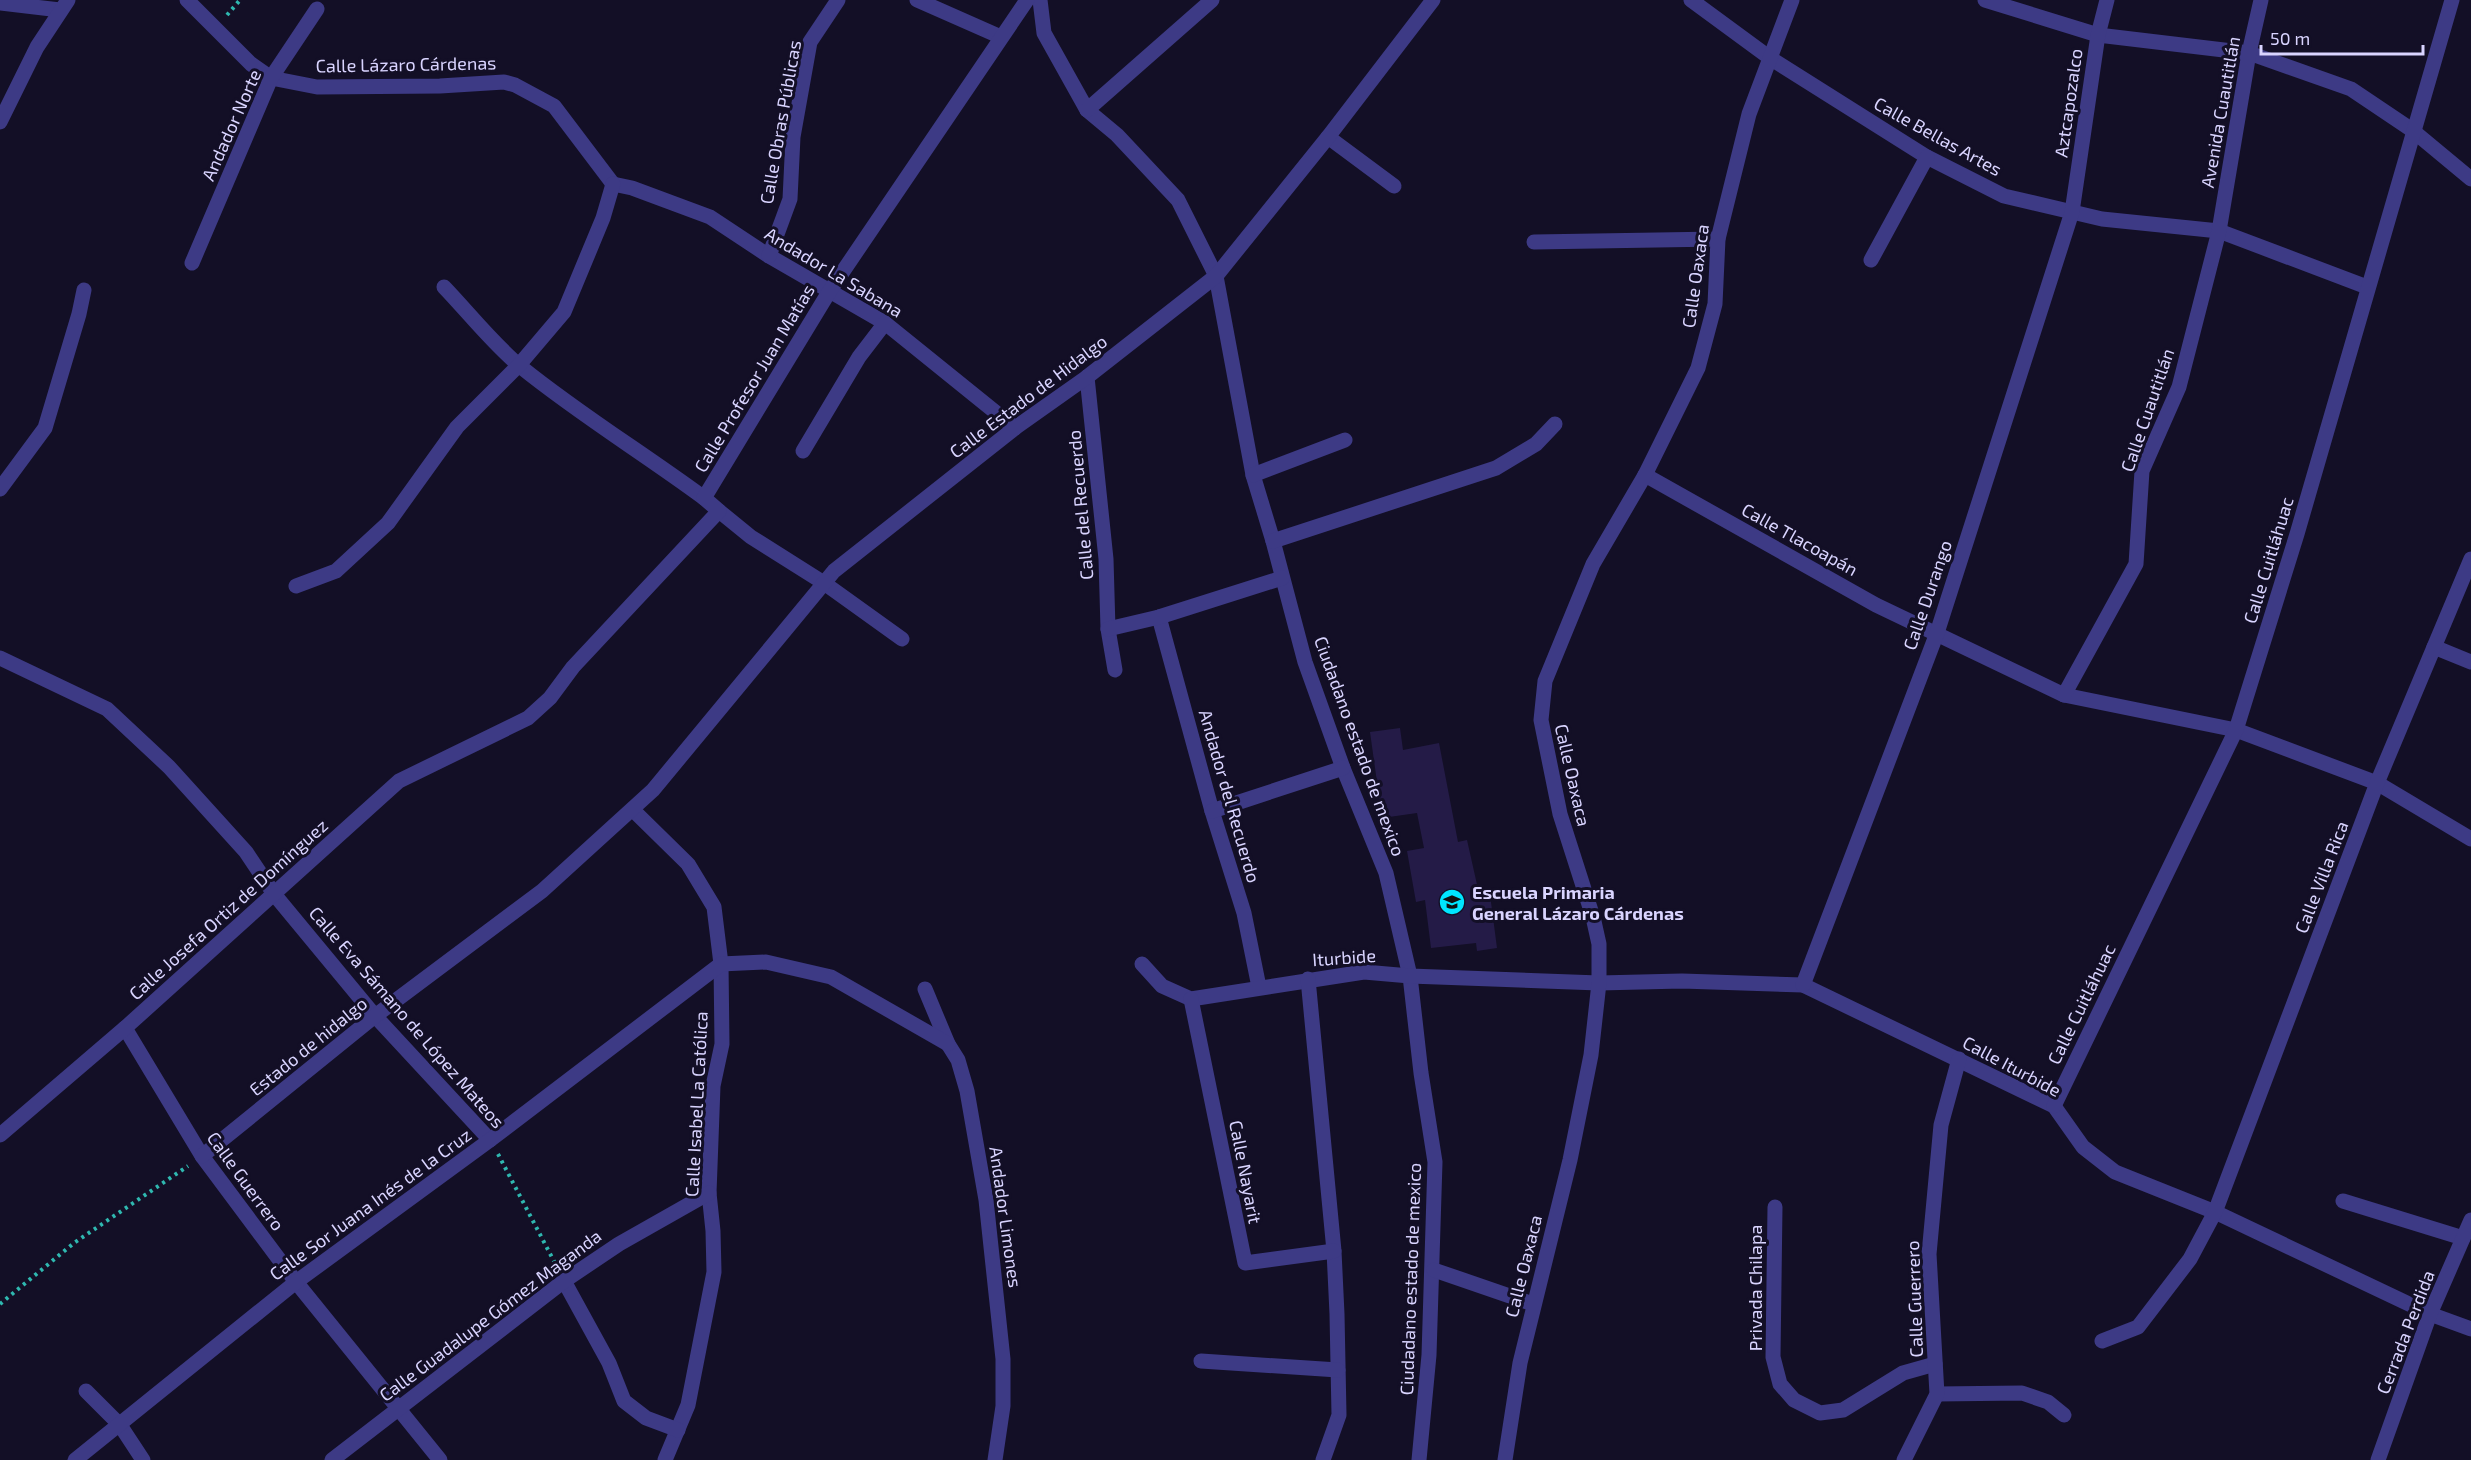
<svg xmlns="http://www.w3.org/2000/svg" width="2471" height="1460" font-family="'Exo 2',sans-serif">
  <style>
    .building { fill: #241b47 }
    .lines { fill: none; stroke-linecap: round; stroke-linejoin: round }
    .path { stroke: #2fb8b0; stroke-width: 4; stroke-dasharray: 3 4.5; stroke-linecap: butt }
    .minor { stroke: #3d3a85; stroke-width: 15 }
    .labels { text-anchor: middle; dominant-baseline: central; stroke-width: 6; stroke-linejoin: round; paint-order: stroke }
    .street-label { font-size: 18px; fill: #d9d4ff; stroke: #130f26 }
    .poi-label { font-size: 18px; font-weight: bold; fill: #d9d4ff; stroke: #130f26; text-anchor: start }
  </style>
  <rect width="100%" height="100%" fill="#130f26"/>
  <!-- building -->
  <polygon class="building" points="1400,728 1403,750 1439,743 1458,842 1467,840 1478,889 1489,887 1497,948 1477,951 1476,943 1431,948 1425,900 1416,902 1407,851 1424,848 1417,813 1382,818 1370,732"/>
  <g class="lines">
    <!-- path -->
    <g class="path">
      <polyline points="227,15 240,0"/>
      <polyline points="498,1154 557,1267"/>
      <polyline points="0,1304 74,1243 188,1166"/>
    </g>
    <!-- minor -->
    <g class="minor">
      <polyline points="187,0 251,64 271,78 317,87 440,86 504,82 515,85 554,106 613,184"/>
      <polyline points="917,0 1001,37"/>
      <polyline points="1040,0 1044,33 1087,110 1117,135 1178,200 1216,276 1253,475 1273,541 1305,662 1343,768 1386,873 1410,976 1421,1073 1435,1162 1429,1355 1419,1460"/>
      <polyline points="1691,0 1770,58 1927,157 2004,196 2102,219 2219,231 2367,287"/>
      <polyline points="1985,0 2098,35 2249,53 2351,89 2412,130 2471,179"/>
      <polyline points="0,3 60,10"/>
      <polyline points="1087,110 1212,0"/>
      <polyline points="0,122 37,47 68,0"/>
      <polyline points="1328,137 1394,186"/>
      <polyline points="613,184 632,188 710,217 769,256 885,323 1015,428"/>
      <polyline points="1534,242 1718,239"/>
      <polyline points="769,256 790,199 793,137 810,42 838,0"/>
      <polyline points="1871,260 1927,157"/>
      <polyline points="192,263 271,78 317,9"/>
      <path d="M 444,287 C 469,313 493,344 521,367 C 579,414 643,453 704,498"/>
      <polyline points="1087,377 1106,559 1108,629 1115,670"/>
      <polyline points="803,451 859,357 885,323"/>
      <polyline points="1253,475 1345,440"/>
      <polyline points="1645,475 1876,605 2064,695 2236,730 2377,783 2471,839"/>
      <polyline points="0,489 45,428 79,314 84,290"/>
      <polyline points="719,511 751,537 824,583 902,639"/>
      <polyline points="1273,541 1496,468 1536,444 1555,424"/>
      <polyline points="296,586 336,571 388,523 457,427 519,365 564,312 603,218 613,184"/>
      <polyline points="1159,617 1212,811 1244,913 1259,987"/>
      <polyline points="1108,629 1159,617 1282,578"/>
      <polyline points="2434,647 2471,662"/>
      <polyline points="0,658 107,709 169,767 246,852 274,894 375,1016 490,1140"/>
      <polyline points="2064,695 2136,564 2142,471 2179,387 2219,231 2249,53 2261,0"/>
      <polyline points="633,810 688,864 714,907 721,964 722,1044 713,1086 709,1193 713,1231 714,1272 688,1405 665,1460"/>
      <polyline points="1212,811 1343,768"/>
      <polyline points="1142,964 1162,986 1191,999 1364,972 1410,976 1599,983 1682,981 1803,985 2054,1106 2083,1147 2115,1172 2215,1212 2430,1314 2471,1329"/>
      <polyline points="1308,979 1334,1251 1337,1314 1339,1415 1323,1460"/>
      <polyline points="1803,985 1937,633 2072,212 2098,35 2107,0"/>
      <polyline points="925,989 948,1044 958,1060 967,1091 986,1200 1003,1359 1003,1406 995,1460"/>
      <polyline points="1191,999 1245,1263 1334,1251"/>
      <polyline points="125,1028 202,1156 296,1282 440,1460"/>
      <polyline points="2054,1106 2236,730 2297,534 2452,0"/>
      <polyline points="0,1135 125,1028 399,781 528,718 550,698 573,667 719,511 704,498 829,292 1027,0"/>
      <polyline points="202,1156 375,1016 542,891 653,790 834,571 1015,428 1087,377 1216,276 1328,137 1433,0"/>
      <polyline points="2343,1201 2463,1238"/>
      <polyline points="1775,1207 1773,1357 1780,1384 1794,1400 1820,1413 1843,1410 1903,1373 1935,1364"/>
      <polyline points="1434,1270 1533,1304"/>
      <polyline points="564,1281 609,1363 624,1401 646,1418 678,1430"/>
      <polyline points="2102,1341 2138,1327 2190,1259 2215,1212 2377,783 2471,559"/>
      <polyline points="1201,1361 1338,1370"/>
      <polyline points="86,1391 120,1425 143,1460"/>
      <polyline points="1937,1394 2022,1393 2048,1402 2064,1415"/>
      <polyline points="75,1460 296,1282 490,1140 721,964 766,962 831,977 948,1044"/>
      <polyline points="332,1460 564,1281 619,1244 709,1193"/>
      <polyline points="1505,1460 1520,1363 1570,1160 1591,1055 1599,983 1599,944 1593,917 1560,814 1541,720 1545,681 1593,564 1645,475 1698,368 1715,304 1718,239 1749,114 1792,0"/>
      <polyline points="1904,1460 1937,1394 1929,1254 1941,1125 1959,1059"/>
      <polyline points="2378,1460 2430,1314 2471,1220"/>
    </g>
  </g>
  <!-- icons -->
  <defs>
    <g id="school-disc" transform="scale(1.35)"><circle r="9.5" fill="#00e5ff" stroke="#130f26"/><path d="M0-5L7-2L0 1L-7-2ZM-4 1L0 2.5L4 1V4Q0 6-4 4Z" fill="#111"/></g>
  </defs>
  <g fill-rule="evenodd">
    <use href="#school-disc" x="1452" y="902"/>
  </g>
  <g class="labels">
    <!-- street labels -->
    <g class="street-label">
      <text transform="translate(406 64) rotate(-1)">Calle Lázaro Cárdenas</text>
      <text transform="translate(2068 103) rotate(-82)">Aztcapozalco</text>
      <text transform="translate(2220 112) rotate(-80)">Avenida Cuautitlán</text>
      <text transform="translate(780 122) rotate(-80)">Calle Obras Públicas</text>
      <text transform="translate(231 125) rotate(-66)">Andador Norte</text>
      <text transform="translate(1938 136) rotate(29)">Calle Bellas Artes</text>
      <text transform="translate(834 272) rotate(31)">Andador La Sabana</text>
      <text transform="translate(1695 276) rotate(-82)">Calle Oaxaca</text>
      <text transform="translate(754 378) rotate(-59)">Calle Profesor Juan Matías</text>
      <text transform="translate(1028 396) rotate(-37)">Calle Estado de Hidalgo</text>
      <text transform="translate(2147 410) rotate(-71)">Calle Cuautitlán</text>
      <text transform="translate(1080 505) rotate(-95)">Calle del Recuerdo</text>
      <text transform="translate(1800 539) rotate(29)">Calle Tlacoapán</text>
      <text transform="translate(2268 560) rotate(-73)">Calle Cuitláhuac</text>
      <text transform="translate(1927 595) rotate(-71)">Calle Durango</text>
      <text transform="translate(1360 746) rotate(70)">Ciudadano estado de mexico</text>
      <text transform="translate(1573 775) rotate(77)">Calle Oaxaca</text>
      <text transform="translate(1230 796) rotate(74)">Andador del Recuerdo</text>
      <text transform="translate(2321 877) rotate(-69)">Calle Villa Rica</text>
      <text transform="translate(228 909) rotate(-42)">Calle Josefa Ortiz de Domínguez</text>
      <text transform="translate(1344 957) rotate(-4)">Iturbide</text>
      <text transform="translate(2081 1004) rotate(-64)">Calle Cuitláhuac</text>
      <text transform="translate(407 1017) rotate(49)">Calle Eva Sámano de López Mateos</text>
      <text transform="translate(308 1046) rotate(-39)">Estado de hidalgo</text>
      <text transform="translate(2012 1066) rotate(28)">Calle Iturbide</text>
      <text transform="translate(696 1104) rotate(-87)">Calle Isabel La Católica</text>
      <text transform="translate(1246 1172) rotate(79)">Calle Nayarit</text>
      <text transform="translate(246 1181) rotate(54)">Calle Guerrero</text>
      <text transform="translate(370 1204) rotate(-36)">Calle Sor Juana Inés de la Cruz</text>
      <text transform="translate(1006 1217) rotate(82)">Andador Limones</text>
      <text transform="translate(1523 1266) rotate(-76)">Calle Oaxaca</text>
      <text transform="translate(1410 1279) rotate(-88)">Ciudadano estado de mexico</text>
      <text transform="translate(1755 1288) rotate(-90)">Privada Chilapa</text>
      <text transform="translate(1914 1299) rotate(-92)">Calle Guerrero</text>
      <text transform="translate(490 1315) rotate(-37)">Calle Guadalupe Gómez Maganda</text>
      <text transform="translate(2405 1332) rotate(-69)">Cerrada Perdida</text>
    </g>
    <!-- poi labels -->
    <g class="poi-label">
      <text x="1472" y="892">Escuela Primaria<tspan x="1472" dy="21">General Lázaro Cárdenas</tspan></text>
    </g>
  </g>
  <!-- scale -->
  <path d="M2261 45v9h162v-9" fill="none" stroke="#d9d4ff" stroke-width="3"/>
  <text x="2270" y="45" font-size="18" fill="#d9d4ff" stroke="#130f26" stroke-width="4.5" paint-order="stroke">50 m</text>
</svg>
